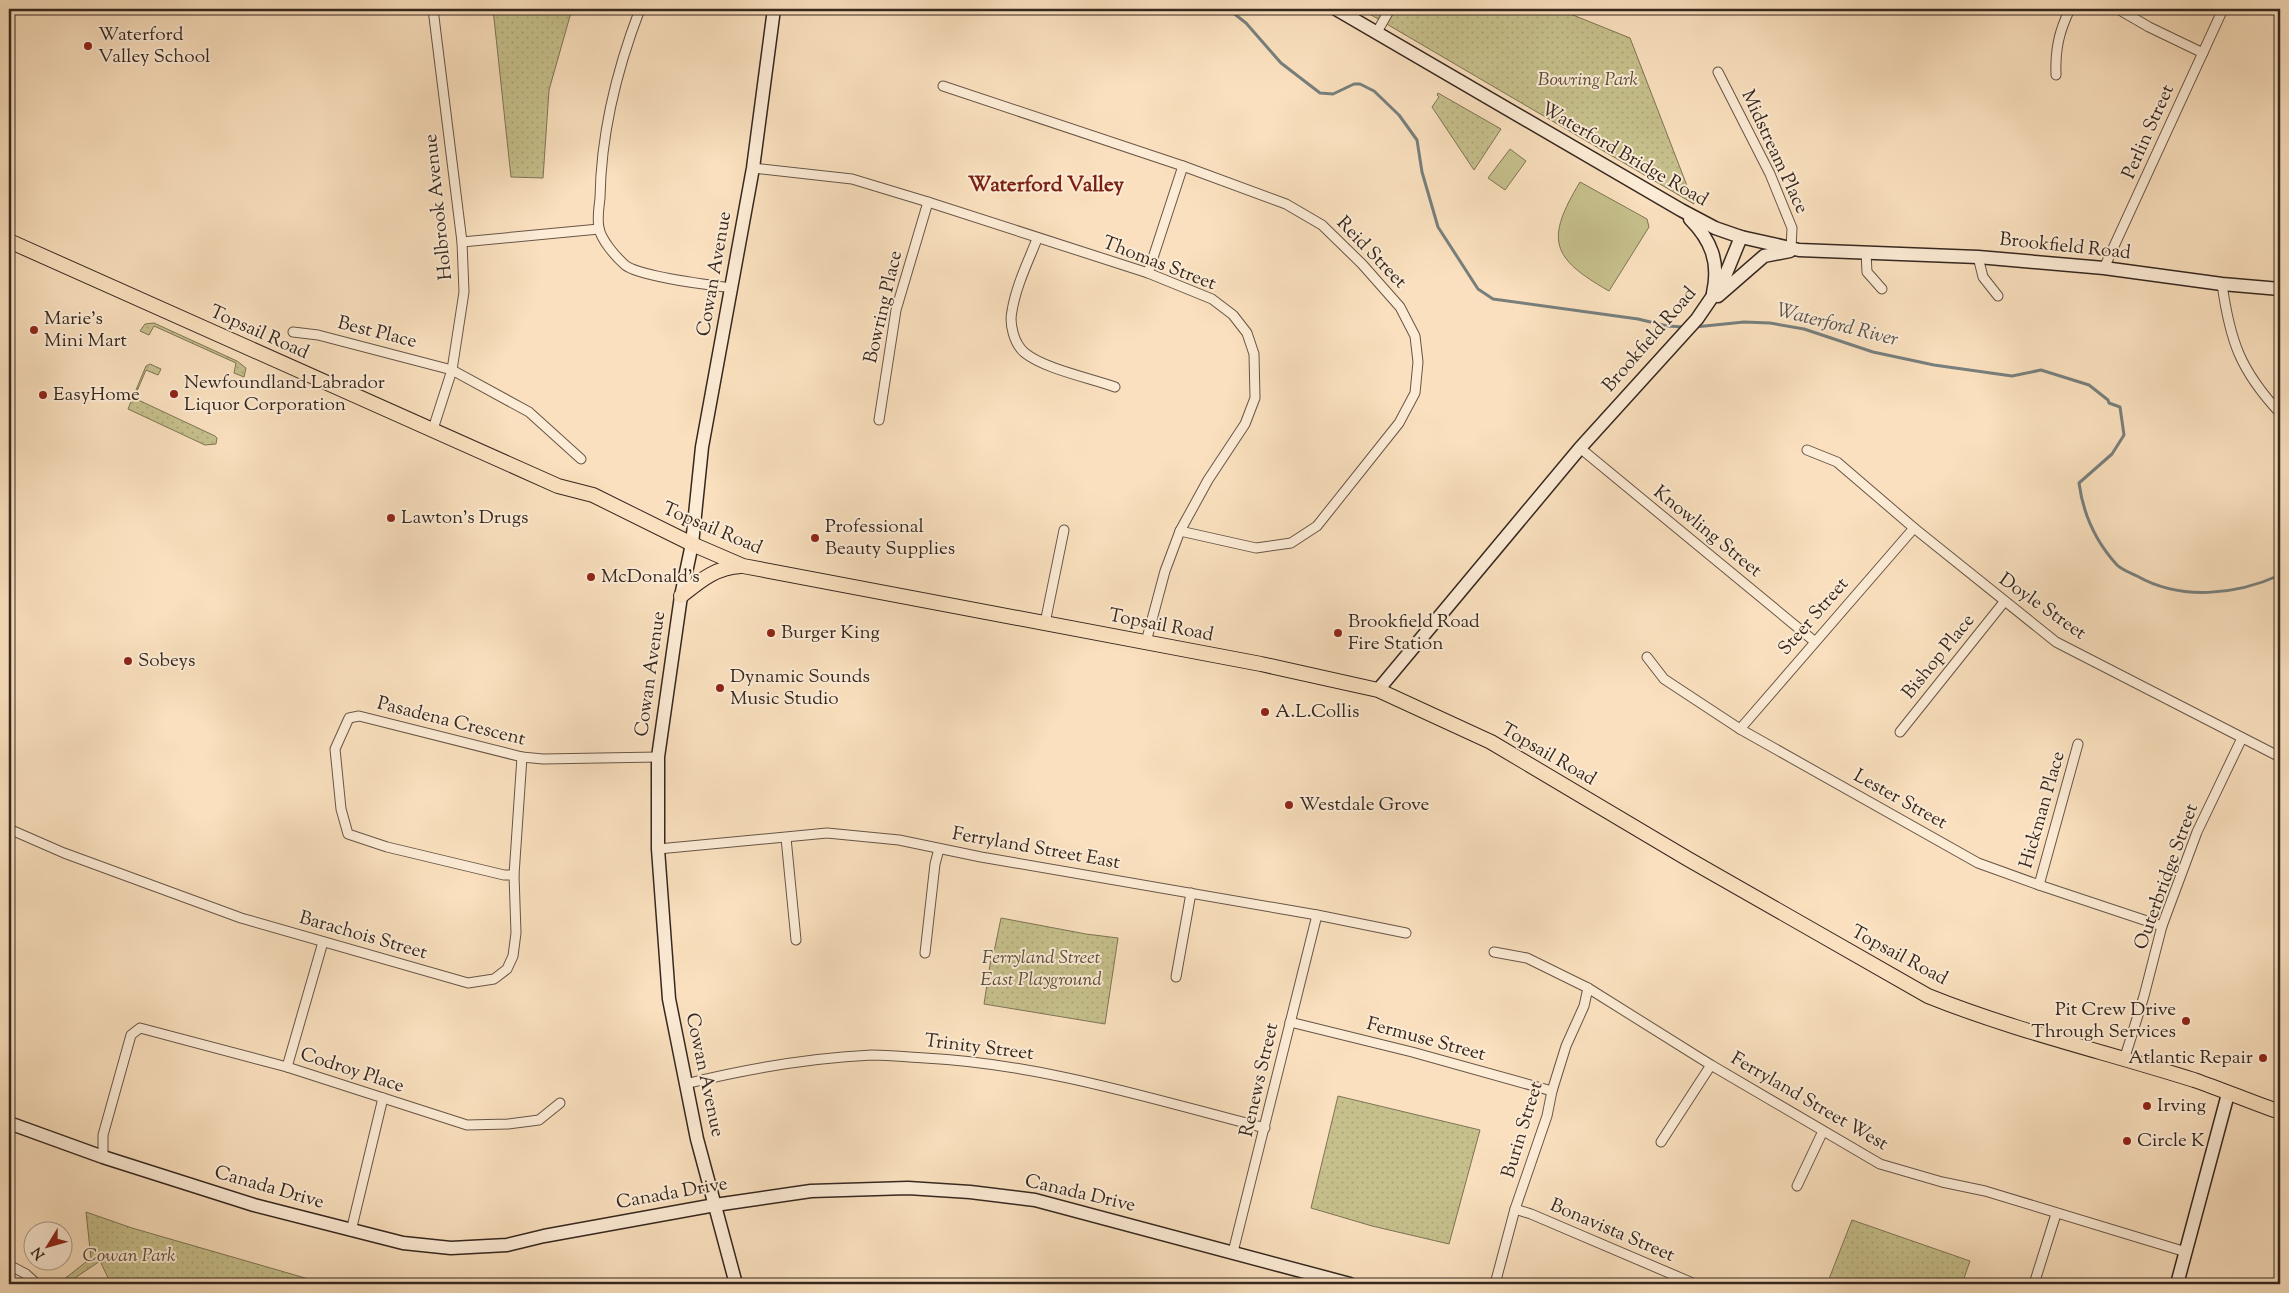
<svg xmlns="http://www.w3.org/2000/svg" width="2289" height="1293" font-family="'Sorts Mill Goudy',serif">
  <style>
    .green { fill: url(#green-dots); stroke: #7e7456 }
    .pitch { fill: #c6c08c; stroke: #7e7456 }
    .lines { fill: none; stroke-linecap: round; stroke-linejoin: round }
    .stream { stroke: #777f7d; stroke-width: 3 }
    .street-casing { stroke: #675547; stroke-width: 11 }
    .secondary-casing { stroke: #36271f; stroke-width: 15 }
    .primary-casing { stroke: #36271f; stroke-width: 16 }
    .street { stroke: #fcebd5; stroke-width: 9 }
    .secondary { stroke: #fcebd5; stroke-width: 12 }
    .primary { stroke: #fae0be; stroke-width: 14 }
    .poi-dot { fill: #8f2418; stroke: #fcebd5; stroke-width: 2 }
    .labels { text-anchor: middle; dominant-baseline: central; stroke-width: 4; stroke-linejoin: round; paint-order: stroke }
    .poi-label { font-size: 19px; fill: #36271f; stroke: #fcebd5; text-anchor: start }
    .park-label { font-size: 19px; font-style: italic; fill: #5a4d3a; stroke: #fcebd5 }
    .street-label { font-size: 19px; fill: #36271f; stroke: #fcebd5 }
    .water-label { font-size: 20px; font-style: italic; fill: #57534e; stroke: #fcebd5 }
    .quarter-label { font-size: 21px; font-weight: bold; fill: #7a1f14; stroke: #fcebd5 }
  </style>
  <defs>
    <pattern id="green-dots" width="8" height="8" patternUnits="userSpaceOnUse" patternTransform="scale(1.25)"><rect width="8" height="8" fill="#c6c08c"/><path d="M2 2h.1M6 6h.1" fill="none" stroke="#aba578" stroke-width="1.8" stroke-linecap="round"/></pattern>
  </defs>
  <rect width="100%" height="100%" fill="#fae0be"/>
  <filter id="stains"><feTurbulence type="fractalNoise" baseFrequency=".004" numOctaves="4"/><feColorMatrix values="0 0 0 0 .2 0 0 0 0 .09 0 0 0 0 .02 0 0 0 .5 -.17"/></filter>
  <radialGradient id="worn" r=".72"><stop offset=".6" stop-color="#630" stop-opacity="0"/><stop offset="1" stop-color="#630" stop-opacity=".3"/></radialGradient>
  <!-- green -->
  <g class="green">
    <polygon points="493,9 572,9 549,90 543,178 511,177"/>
    <polygon points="1361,9 1558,9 1630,38 1694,204"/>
    <polygon points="1438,93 1501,129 1474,170 1432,107 1439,97 1437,95"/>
    <polygon points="154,323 237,361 246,368 244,377 234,373 236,363 154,326 149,335 140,331 145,324"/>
    <polygon points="150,364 161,369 158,375 146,370 134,398 215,436 217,438 216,444 205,445 128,409 146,366"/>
    <polygon points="1001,918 1086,934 1118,938 1105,1024 984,1004 992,952 994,952"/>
    <polygon points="1338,1096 1480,1130 1449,1244 1372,1226 1311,1208"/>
    <polygon points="86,1212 132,1228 326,1284 111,1284 100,1261 66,1284 63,1280 91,1258"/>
    <polygon points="1852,1220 1970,1261 1962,1284 1827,1284"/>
  </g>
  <!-- pitch -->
  <g class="pitch">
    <polygon points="1510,149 1526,161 1505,190 1488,178"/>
    <path d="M 1580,182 L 1647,219 L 1649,227 L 1609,291 C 1551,258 1545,240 1580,182 Z"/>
  </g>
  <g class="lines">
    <!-- stream -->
    <g class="stream">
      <polyline points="1223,9 1232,12 1246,23 1281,63 1320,93 1333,94 1354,84 1360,84 1374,91 1399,115 1417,140 1422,172 1438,227 1478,289 1493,299 1638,319 1667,326 1684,327"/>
      <path d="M 1695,327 L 1744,322 L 1770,323 L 1804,329 L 1873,352 L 1934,365 L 2012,376 L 2041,370 L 2089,385 L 2108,400 L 2109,403 L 2120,407 L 2124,435 L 2112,454 L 2079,483 C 2083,513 2096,542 2117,565 C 2122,570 2131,573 2137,576 C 2181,601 2236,595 2280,575"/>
    </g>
    <!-- street casing -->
    <g class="street-casing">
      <g id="street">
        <path d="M 640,9 C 617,69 601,133 600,198 C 599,207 597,219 599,228 C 601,240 616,257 625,265 C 640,277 711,285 732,288"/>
        <polyline points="2118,9 2149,27 2203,53"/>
        <polyline points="1377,32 1390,9"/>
        <polyline points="1718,72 1770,174 1792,228 1791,249"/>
        <path d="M 2056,75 C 2055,50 2059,31 2070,9"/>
        <polyline points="943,86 1183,166 1286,204 1322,225 1362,264 1400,307 1415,336 1418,362 1415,393 1399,423 1317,526 1291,543 1256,548 1180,531"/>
        <polyline points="753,168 852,179 928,202 1148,273 1212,299 1233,315 1247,333 1254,354 1255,398 1245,424 1208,480 1180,531 1165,571 1146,642"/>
        <path d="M 1037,239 C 1028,262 1016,286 1012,311 C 1009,324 1014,344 1025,353 C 1045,369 1090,378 1115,387"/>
        <polyline points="462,242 599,229"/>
        <polyline points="1866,252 1867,272 1882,289"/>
        <polyline points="1978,257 1983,277 1998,296"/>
        <polyline points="2104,268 2223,9"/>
        <polyline points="1148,273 1183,166"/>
        <path d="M 2222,284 C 2230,341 2240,370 2280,413"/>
        <polyline points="293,332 318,335 452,370 529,412 581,459"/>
        <polyline points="879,420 896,310 928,202"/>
        <polyline points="433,429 452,370 464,292 462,242 433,9"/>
        <polyline points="1580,448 1814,641"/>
        <polyline points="1807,450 1837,462 1914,528 2056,642 2280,757"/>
        <polyline points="1045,623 1064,530"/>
        <polyline points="1647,657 1664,679 1740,729 1978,863 2039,885 2162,926"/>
        <polyline points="1740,729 1914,528"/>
        <polyline points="1900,732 2004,602"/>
        <polyline points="9,829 64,853 241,918 468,983 494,979 507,969 513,956 516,933 514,875 522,757"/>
        <polyline points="786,838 796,940"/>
        <polyline points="658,849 827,833 899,840 981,857 1317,915 1406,933"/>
        <polyline points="514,875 504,875 387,847 348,834 341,809 335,749 349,718 359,716 522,757 543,759 658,757"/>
        <polyline points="2039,885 2078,744"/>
        <polyline points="1494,952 1527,958 1588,988 1711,1065 1880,1164 1942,1182 1985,1191 2186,1252"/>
        <polyline points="925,953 935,864 939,849"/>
        <polyline points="1176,977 1191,893"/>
        <polyline points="1290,1022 1412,1052 1552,1091"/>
        <polyline points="2124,1060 2144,996 2162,926 2197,832 2242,738"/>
        <polyline points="287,1067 323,942"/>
        <path d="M 685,1084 C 746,1069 809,1058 872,1055 C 889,1055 907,1057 925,1058 C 1042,1064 1152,1099 1265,1128"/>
        <polyline points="1661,1142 1711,1065"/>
        <polyline points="103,1157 103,1135 131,1035 140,1028 287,1067 467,1125 508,1124 539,1120 560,1103"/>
        <polyline points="1797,1186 1823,1131"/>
        <polyline points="1515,1209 1531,1214 1695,1284"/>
        <polyline points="351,1231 383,1098"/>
        <polyline points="1233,1252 1317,915"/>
        <polyline points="9,1265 26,1274 37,1284"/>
        <polyline points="1495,1284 1515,1209 1547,1116 1552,1091 1566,1046 1584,1006 1588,988"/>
        <polyline points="2034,1284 2056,1214"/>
      </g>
    </g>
    <!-- secondary casing -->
    <g class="secondary-casing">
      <g id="secondary">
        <polyline points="1336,9 1681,210 1715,228 1741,237 1799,250 1978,257 2104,268 2222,284 2280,289"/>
        <path d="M 1690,219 C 1711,240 1720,262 1713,293"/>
        <polyline points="1718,296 1764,256 1790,251"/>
        <polyline points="1378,690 1580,448 1697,319 1723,281 1741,237"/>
        <polyline points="9,1123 103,1157 254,1205 403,1243 451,1248 507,1245 544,1236 715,1205 811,1191 908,1188 970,1192 1035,1200 1350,1284"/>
        <polyline points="736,1284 697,1139 669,999 658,849 658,757 681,596 692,544 702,447 753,168 774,9"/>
        <polyline points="2177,1284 2228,1094"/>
      </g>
    </g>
    <!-- primary casing -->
    <g class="primary-casing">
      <g id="primary">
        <path d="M 9,241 L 558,486 L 593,495 L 692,544 L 743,566 L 1261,664 L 1378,690 L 1491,742 L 1688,859 L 1928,996 C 2015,1031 2106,1052 2194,1080 C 2223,1090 2251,1102 2280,1112"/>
        <path d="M 681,596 C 700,581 716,567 741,566"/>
      </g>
    </g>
    <!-- street -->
    <use href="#street" class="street"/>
    <!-- secondary -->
    <use href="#secondary" class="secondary"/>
    <!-- primary -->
    <use href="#primary" class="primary"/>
  </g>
  <!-- markers -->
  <g class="poi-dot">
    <circle cx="88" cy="46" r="5"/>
    <circle cx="34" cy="330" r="5"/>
    <circle cx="174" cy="394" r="5"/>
    <circle cx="43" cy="395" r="5"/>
    <circle cx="391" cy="518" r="5"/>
    <circle cx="815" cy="538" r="5"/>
    <circle cx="591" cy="577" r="5"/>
    <circle cx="771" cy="633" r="5"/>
    <circle cx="1338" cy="633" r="5"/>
    <circle cx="128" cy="661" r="5"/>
    <circle cx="720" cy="688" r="5"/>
    <circle cx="1265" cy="712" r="5"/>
    <circle cx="1289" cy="805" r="5"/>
    <circle cx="2186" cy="1021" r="5"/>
    <circle cx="2263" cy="1058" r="5"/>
    <circle cx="2147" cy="1106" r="5"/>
    <circle cx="2127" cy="1141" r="5"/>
  </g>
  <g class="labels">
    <!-- poi labels -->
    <g class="poi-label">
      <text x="98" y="35">Waterford<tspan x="98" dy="22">Valley School</tspan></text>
      <text x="44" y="319">Marie's<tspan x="44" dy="22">Mini Mart</tspan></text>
      <text x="184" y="383">Newfoundland Labrador<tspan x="184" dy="22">Liquor Corporation</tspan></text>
      <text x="53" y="395">EasyHome</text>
      <text x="401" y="518">Lawton's Drugs</text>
      <text x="825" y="527">Professional<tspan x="825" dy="22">Beauty Supplies</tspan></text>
      <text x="601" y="577">McDonald's</text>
      <text x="1348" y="622">Brookfield Road<tspan x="1348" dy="22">Fire Station</tspan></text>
      <text x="781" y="633">Burger King</text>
      <text x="138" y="661">Sobeys</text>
      <text x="730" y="677">Dynamic Sounds<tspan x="730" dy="22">Music Studio</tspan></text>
      <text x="1275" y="712">A.L.Collis</text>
      <text x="1299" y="805">Westdale Grove</text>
      <text x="2176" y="1010" text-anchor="end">Pit Crew Drive<tspan x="2176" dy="22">Through Services</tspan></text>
      <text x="2253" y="1058" text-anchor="end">Atlantic Repair</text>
      <text x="2157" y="1106">Irving</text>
      <text x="2137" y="1141">Circle K</text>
    </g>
    <!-- park labels -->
    <g class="park-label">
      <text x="1588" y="80">Bowring Park</text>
      <text x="1041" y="958">Ferryland Street<tspan x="1041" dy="22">East Playground</tspan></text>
      <text x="129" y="1256">Cowan Park</text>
    </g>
    <!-- street labels -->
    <g class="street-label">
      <text transform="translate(2149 132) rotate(-66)">Perlin Street</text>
      <text transform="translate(1774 152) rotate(65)">Midstream Place</text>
      <text transform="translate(1624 155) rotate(30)">Waterford Bridge Road</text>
      <text transform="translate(439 207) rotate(-96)">Holbrook Avenue</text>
      <text transform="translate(2065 247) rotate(6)">Brookfield Road</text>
      <text transform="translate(1371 253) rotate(46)">Reid Street</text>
      <text transform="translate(1159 264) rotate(21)">Thomas Street</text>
      <text transform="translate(715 274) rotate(-80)">Cowan Avenue</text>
      <text transform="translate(884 307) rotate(-77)">Bowring Place</text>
      <text transform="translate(259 333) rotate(24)">Topsail Road</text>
      <text transform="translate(377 333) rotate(14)">Best Place</text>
      <text transform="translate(1650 340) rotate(-49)">Brookfield Road</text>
      <text transform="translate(712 529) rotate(23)">Topsail Road</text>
      <text transform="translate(1707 532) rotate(39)">Knowling Street</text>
      <text transform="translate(2042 607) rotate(35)">Doyle Street</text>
      <text transform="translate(1814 617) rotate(-49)">Steer Street</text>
      <text transform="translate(1161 626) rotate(11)">Topsail Road</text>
      <text transform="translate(1939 657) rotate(-51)">Bishop Place</text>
      <text transform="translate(651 674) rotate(-82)">Cowan Avenue</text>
      <text transform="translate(451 722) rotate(14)">Pasadena Crescent</text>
      <text transform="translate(1548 755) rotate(30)">Topsail Road</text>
      <text transform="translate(1900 800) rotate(29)">Lester Street</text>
      <text transform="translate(2043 810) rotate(-74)">Hickman Place</text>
      <text transform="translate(1036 849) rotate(10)">Ferryland Street East</text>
      <text transform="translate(2167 877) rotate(-70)">Outerbridge Street</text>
      <text transform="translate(363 936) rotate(16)">Barachois Street</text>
      <text transform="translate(1899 956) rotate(28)">Topsail Road</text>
      <text transform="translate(1426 1040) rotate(15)">Fermuse Street</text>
      <text transform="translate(979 1048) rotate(7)">Trinity Street</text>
      <text transform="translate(352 1071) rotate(18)">Codroy Place</text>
      <text transform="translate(704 1075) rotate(78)">Cowan Avenue</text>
      <text transform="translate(1260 1080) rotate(-77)">Renews Street</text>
      <text transform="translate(1809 1102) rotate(30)">Ferryland Street West</text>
      <text transform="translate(1523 1130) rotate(-73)">Burin Street</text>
      <text transform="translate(269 1188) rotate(16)">Canada Drive</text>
      <text transform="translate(672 1194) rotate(-10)">Canada Drive</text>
      <text transform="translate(1080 1194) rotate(13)">Canada Drive</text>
      <text transform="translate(1612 1231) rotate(23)">Bonavista Street</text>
    </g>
    <!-- water labels -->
    <g class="water-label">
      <text transform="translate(1837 326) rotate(14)">Waterford River</text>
    </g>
    <!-- quarter labels -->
    <g class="quarter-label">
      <text x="1046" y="186">Waterford Valley</text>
    </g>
  </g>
  <!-- margin -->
  <rect width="2289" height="1293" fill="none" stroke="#fae0be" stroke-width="30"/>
  <rect x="10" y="10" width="2269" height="1273" fill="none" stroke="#36271f" stroke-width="2.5"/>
  <rect x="15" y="15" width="2259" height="1263" fill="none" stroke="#36271f"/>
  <!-- north arrow -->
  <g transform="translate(48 1246) rotate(233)"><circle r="24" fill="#fcebd5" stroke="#ad9d8c"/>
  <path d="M0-4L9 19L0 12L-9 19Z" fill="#8f2418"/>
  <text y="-8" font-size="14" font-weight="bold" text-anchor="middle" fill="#36271f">N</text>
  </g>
  <rect width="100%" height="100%" filter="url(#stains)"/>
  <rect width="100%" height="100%" fill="url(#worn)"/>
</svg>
